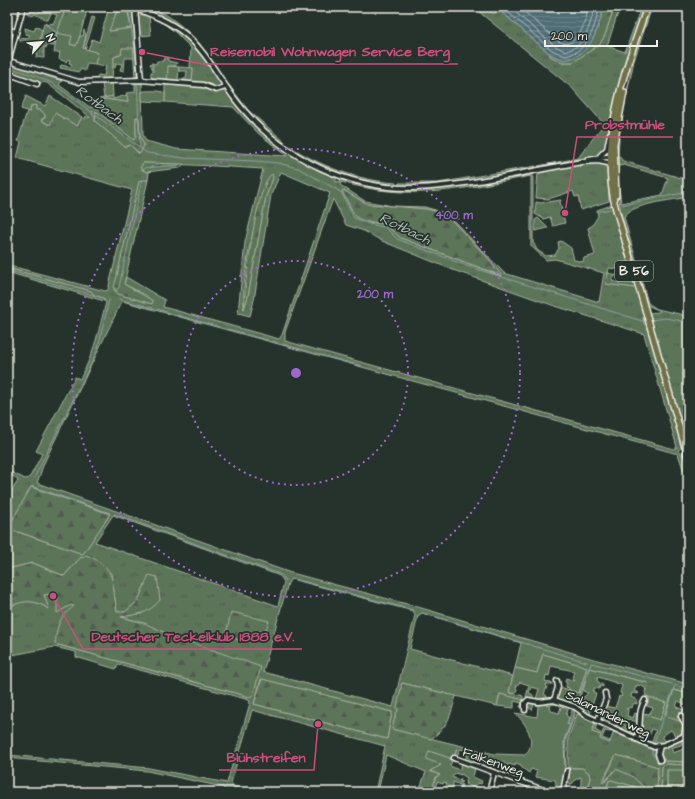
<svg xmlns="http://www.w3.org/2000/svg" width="695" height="799" font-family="'Architects Daughter',sans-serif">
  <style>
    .grass { fill: url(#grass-tufts); stroke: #a8b2a0; fill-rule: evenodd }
    .forest { fill: url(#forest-firs); stroke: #a8b2a0 }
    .cemetery { fill: url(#cemetery-stones); stroke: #a8b2a0 }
    .green { fill: #5b7459; stroke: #a8b2a0 }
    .water { fill: url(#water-rules); stroke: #91a2a4 }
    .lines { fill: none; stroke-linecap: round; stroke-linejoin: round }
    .shore { stroke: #b2bcba; stroke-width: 1 }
    .stream { stroke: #91a2a4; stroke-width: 1 }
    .minor-casing { stroke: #f4f1e8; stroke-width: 7 }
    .major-casing { stroke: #f4f1e8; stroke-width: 8 }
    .minor { stroke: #26332d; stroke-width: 4 }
    .major { stroke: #6f704a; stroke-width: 5 }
    .ring { fill: none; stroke: #9f67cb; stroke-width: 2; stroke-dasharray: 2 4 }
    .labels { text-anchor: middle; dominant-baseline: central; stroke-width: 3.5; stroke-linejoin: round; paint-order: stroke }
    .shield { fill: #26332d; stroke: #b6b8b0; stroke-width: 1 }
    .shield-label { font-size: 12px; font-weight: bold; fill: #f4f1e8 }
    .street-label { font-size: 13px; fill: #f4f1e8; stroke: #26332d }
    .water-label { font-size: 14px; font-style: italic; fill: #b2bcba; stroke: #26332d }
    .centre { fill: #9f67cb; stroke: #26332d; stroke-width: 2 }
    .ring-label { font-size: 12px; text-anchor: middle; font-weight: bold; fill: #9f67cb; stroke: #26332d; stroke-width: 3.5; stroke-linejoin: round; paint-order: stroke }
    .leader { fill: none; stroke: #ce4e7e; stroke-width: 1.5 }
    .callout-dot { fill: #ce4e7e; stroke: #26332d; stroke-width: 1.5 }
    .callout-label { font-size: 14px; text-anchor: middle; font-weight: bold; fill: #ce4e7e; stroke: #26332d; stroke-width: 3.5; stroke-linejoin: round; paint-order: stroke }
  </style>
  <defs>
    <pattern id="grass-tufts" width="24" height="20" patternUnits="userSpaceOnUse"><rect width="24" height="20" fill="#5b7459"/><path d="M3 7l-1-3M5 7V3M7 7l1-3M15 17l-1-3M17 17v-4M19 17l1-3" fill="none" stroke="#515c4f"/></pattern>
    <pattern id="forest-firs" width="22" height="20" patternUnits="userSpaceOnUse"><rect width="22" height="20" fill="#5b7459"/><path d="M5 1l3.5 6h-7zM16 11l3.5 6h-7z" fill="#515c4f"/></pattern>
    <pattern id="cemetery-stones" width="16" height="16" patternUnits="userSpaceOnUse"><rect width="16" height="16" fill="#5b7459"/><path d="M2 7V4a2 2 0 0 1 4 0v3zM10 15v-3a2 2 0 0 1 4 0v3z" fill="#515c4f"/></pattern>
    <pattern id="water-rules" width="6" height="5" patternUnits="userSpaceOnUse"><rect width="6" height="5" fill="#4f6d76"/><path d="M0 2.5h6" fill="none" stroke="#69828a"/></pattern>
  </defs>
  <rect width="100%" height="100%" fill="#26332d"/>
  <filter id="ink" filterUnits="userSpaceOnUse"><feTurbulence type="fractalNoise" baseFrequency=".025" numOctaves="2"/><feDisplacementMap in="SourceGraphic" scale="8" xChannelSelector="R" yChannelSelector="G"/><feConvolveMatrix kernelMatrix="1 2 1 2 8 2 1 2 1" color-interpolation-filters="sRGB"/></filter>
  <g filter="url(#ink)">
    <!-- grass -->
    <g class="grass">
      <polygon points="66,7 88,7 77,46 70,44 57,33 54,46 47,45 46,48 44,47 44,58 36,57 44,23 57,32"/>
      <polygon points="109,7 118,7 110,31 131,28 127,8 133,12 138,78 135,78 133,48 114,57 112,78 97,79 98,75 104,76 106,66 95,64 97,53 88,50 92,39 99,42"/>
      <path d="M 144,7 C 163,7 188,31 201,45 L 199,46 L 185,32 L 161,17 L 160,13 L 151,8 L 156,14 Z"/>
      <polygon points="473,7 485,7 494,14 498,9 550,54 550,56 562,62 573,62 599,45 605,35 614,7 620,7 607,46 625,52 641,7 645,7 614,105 605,146 599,155 539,167 538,166 578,158 604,124 571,87"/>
      <path d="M 649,7 L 652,7 L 634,61 L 620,125 L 618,155 L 623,161 L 688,180 L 688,197 C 675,200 629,204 624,217 L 648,303 L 657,309 L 688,316 L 688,450 L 649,313 L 659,312 L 659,310 L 646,305 L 621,214 L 615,168 L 617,165 L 618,158 L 615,153 L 617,132 L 630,78 L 630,67 ZM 624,165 L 668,178 L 662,195 L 621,203 L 617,171 L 619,166 Z"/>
      <polygon points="137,13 149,17 151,35 138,36"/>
      <polygon points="92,17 95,18 85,49 83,48"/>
      <path d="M 157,18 C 187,34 204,57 222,85 L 219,88 L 192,83 L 193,69 L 190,68 L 191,48 L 175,32 Z"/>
      <path d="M 11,64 L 62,81 L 59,85 L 91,108 L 91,101 L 95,100 L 96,108 L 99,108 L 97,102 L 105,99 L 127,102 L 128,101 L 126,93 L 135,92 L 135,82 L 142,82 L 143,135 L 146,141 L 176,149 L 287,156 L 258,133 L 233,107 L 165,102 L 165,83 L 203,86 L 215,92 L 226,91 C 237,103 246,117 258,128 C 281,150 308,162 336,176 L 336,182 L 341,181 L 341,178 L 411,190 L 533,173 L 533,242 L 537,250 L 546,256 L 555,255 L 559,248 L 558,242 L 561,241 L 571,248 L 574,260 L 583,262 L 584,258 L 595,255 L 588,228 L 592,226 L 598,216 L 597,210 L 612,205 L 631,267 L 618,266 L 617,269 L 609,268 L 606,284 L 635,288 L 631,272 L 645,317 L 643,318 L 644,324 L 648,324 L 682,445 L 682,447 L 678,450 C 680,455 682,453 685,456 C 690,462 688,476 688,483 L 678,454 L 122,301 L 44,463 L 37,483 L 288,572 L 418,607 L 590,658 L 688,684 L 688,694 L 674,690 L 665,715 L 682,722 L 684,727 L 681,734 L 676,737 L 671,730 L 662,736 L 666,742 L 664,743 L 656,741 L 653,745 L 651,744 L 656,731 L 652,729 L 650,734 L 645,733 L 642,741 L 639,738 L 642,727 L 641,713 L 660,720 L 666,703 L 646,696 L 645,692 L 648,683 L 589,668 L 577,706 L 559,699 L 557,696 L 560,687 L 579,693 L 587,667 L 543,654 L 537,673 L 515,668 L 521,643 L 422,613 L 418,616 L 410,649 L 513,676 L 509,692 L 523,696 L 523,700 L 500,694 L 497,706 L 402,683 L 398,711 L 392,729 L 458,745 L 453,760 L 428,751 L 442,765 L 430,771 L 440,775 L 432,789 L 437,792 L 431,792 L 420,788 L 426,772 L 386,755 L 378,792 L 375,792 L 385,746 L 252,710 L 231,783 L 235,787 L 255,792 L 242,792 L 232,789 L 225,792 L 223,787 L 147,771 L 7,758 L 7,755 L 149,768 L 227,783 L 250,703 L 249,700 L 118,664 L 116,669 L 76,657 L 76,652 L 54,647 L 7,656 L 7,608 C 23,600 33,598 48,609 L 44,595 L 51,594 L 52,598 L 57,598 L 57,601 L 62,610 L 71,605 L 74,605 L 55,644 L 250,697 L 170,635 L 144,623 L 119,616 L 142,614 L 149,575 L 138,601 L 125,612 L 117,612 L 111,573 L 81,557 L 64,576 L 33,563 L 7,569 L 7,498 L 18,481 L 16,478 L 7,473 L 7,470 L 25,479 L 29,478 L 31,475 L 42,454 L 36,451 L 75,377 L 80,379 C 94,353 99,330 106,302 L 104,301 L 104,299 L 94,295 L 91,291 L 7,268 L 7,265 L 105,291 L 108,290 L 132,190 L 17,158 L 21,142 L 18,141 L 27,111 L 30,112 L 31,106 L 36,105 L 36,109 L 44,112 L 45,117 L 41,120 L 49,125 L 55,113 L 77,126 L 82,117 L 85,119 L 86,116 L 89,118 L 90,117 L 47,83 L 42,82 L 40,84 L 9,72 ZM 93,111 L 134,140 L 136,137 L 136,117 L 139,118 L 140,136 L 144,145 L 139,154 L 130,145 L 125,147 L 95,121 L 95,117 L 92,115 ZM 143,163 L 215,166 L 263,169 L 245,242 L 238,313 L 250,316 L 254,300 L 271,195 L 281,172 L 330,193 L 282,335 L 279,339 L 163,307 L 165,300 L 126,277 L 124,284 L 147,296 L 152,304 L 124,296 L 114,290 L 139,182 L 148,180 L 149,172 L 146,172 L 140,168 ZM 531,176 L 531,246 L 546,260 L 555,259 L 604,273 L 599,302 L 504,273 L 454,221 L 442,212 L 425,207 L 393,206 L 365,201 L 340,185 L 341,182 C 412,202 461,189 531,176 ZM 273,178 L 266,196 L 248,296 L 244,309 C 241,273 256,217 266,182 ZM 343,190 L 367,204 L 426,209 L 439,212 L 452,221 L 487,257 L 501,276 L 401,238 L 384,224 L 367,222 L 351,209 ZM 333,199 L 346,225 L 364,231 L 382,241 L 453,270 L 549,304 L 644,334 L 677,447 L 674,449 L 667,447 L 285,341 L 285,332 ZM 32,487 L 110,514 L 83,554 L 12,530 L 9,526 ZM 113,515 L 280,576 L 284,582 L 278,606 L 95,542 ZM 291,579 L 413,611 L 415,615 L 393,707 L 263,672 L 288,583 ZM 268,621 L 265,632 L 249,632 ZM 261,679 L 392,712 L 387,739 L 254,704 Z"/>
      <polygon points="168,66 179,67 178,82 151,79"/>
      <polygon points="112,82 113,96 104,98 102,83"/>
      <path d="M 229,85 L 248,110 L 285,142 L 282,143 C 261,127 244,108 228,87 Z"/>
      <path d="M 286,144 C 320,166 356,180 396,183 L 395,185 C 356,182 317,169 286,145 Z"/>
      <polygon points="593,162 602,163 608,169 609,201 581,210 578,196 575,197 573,191 548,199 536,198 538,172 578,164 581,167 581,164"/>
      <path d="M 536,166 L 534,168 C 512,172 414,193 399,185 L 399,183 L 438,183 Z"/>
      <polygon points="561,200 560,202 565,223 553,226 550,217 544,219 535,214 536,202 541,203"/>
      <polygon points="538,218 548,228 535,231 535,220"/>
      <polygon points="573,708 575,714 566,739 565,767 564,740 569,725 567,724"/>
      <path d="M 577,714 L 596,721 L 592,732 L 602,735 L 600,739 L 610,742 L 614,731 L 656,750 L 655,754 L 658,761 L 662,759 L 665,761 L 688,762 L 688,765 L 665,764 L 662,767 L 661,792 L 657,792 L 658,767 L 616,755 L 602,782 L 606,781 L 615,769 C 628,768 640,784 649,792 L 640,792 L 639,788 L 611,780 L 609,781 L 605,792 L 586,791 L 590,778 L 589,773 L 582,768 L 568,768 L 568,738 Z"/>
      <polygon points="669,769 688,770 688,792 667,792 667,770"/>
    </g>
    <!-- forest -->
    <g class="forest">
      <path d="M 604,7 L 614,7 L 605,35 L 599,45 L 573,62 L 562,62 L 550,56 L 550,54 L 564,60 C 592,52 597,33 604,7 Z"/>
      <polygon points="96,111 134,140 136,136 136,117 138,117 140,136 144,145 140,154 130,145 125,147 95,121"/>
      <polygon points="143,163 146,163 184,164 180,168 146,172 140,168"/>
      <path d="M 272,174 L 273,178 L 266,196 L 248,296 L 244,309 C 244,288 256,184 272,174 Z"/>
      <polygon points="141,180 148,180 124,284 153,301 152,304 118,294 114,288 139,182"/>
      <polygon points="343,190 367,204 426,209 439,212 452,221 487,257 502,276 401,238 384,224 361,220 355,216 342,191"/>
      <polygon points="7,268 91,291 94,295 103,298 104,301 7,272"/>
      <polygon points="31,487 110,514 83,554 12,530 9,526"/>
      <path d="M 86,555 C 118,568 111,582 117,612 L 125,612 L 138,601 L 149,575 L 157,577 L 160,600 C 147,615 138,614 121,617 L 144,623 L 170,635 L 261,667 L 253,695 L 250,697 L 55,644 C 58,623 58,619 74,606 L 71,605 L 57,613 L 57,598 L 55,598 L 55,593 L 44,595 L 49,609 C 34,599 22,600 7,608 L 7,569 L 33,563 L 64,576 L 81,557 L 83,558 Z"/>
      <polygon points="231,612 269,621 265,632 249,632 240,641 226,635"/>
      <polygon points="262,679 392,712 387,739 254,704"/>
      <path d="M 402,683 L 456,696 C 450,717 449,725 431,739 L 392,729 L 396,713 L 398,711 L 397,707 Z"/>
      <polygon points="616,755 658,767 657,792 649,792 632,776 616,769 603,783"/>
      <polygon points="665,764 688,765 688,770 667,770 667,792 661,792 662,767"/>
    </g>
    <!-- cemetery -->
    <polygon class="cemetery" points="611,780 640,788 640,792 605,792 609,781"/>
    <!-- green -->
    <g class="green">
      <polygon points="40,7 66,7 57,33 44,23 49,25 50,23 53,24 57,15 51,13 48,20 34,14 33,16 27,13 27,11 39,13 41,8"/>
      <polygon points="124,7 127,8 131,28 109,31 117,11 119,12 120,9 123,10"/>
      <polygon points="36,26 42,30 39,43 37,42 33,49 30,44 20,41 20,38 27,39 30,35 26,34 25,28 34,31"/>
      <polygon points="84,30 86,35 83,48 98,53 95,64 87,63 85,71 81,69 79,72 60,68 61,65 70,67 72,64 69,63 70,60 68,59 66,62 59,59 60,52 54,53 57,33 72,36 70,44 76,46 80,36 83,36"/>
      <polygon points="122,48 133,48 134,58 125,58 124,71 120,70 122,64 116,63 115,68 113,67 114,57 121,55"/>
      <polygon points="164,58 168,58 168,61 177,63 176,66 168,66 167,81 155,80 151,77 151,72 153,72 153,69 151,67 153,67 153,65 150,65 151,63 156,64 157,61 163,61"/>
      <polygon points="179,67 193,68 192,82 181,81 180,79 186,79 187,71 179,71"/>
      <path d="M 144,91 C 151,91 159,90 165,93 L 165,102 L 142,101 L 142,92 Z"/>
      <polygon points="127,95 128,101 127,102 105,99 97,102 98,106 100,106 100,108 96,108 95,100 113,96 113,99"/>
      <polygon points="26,96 45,106 50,96 82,117 77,126 55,113 50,125 41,120 45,118 45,115 41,110 36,110 36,105 31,106 30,112 21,109"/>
      <polygon points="622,270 631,272 635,288 606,284 608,272 608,273 616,275 612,281 619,283"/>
      <polygon points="543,654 587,667 579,693 569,690 569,688 566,687 567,683 565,682 566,678 575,681 572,678 574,671 551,666 549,676 546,675 545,681 553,684 546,684 547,687 544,694 547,696 546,699 536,699 539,689 531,687 529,693 533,695 533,699 526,697 529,685 520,682 516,687 517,690 514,694 509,692 515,668 537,673"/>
      <polygon points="589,668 648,683 646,690 644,687 637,685 634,691 639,693 638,694 632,693 631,697 637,700 637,704 634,703 632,707 626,709 628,710 627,716 633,718 635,713 637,714 637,722 628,719 625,728 634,733 637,730 635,734 615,728 617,721 616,715 605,712 604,719 610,721 609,724 601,718 605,706 615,708 619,696 621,697 622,694 620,693 622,685 598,677 597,681 603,685 603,687 600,686 599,689 594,688 593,692 596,694 592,705 595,706 595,708 592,707 590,714 596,717 584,712 585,708 577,706 580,697 584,697 588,693 583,691"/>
      <polygon points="674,690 688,694 688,715 686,714 688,704 685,703 684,705 683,703 678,701 676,707 684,710 682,713 679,712 677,718 682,722 665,716"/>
      <polygon points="500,694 524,700 522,707 520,707 522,703 514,701 514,708 497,706"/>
      <polygon points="646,696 666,703 660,720 645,715 646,713 649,714 653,708 644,705 647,705 650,699"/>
      <path d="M 553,701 L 558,703 L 558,705 L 553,704 L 550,706 L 551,711 L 559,713 L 562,704 L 569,707 L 566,715 L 569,718 L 567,724 L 570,725 L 564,740 L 565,772 L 560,792 L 549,790 L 550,787 L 555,788 L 556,783 L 555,780 L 535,777 L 537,771 L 531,769 L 529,773 L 521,767 L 521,765 L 516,763 L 515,766 L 508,764 L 506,769 L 505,763 L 503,762 L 502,764 L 494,761 L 490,769 L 492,760 L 480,757 L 477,765 L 465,761 L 468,751 L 460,749 L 457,756 L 463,759 L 454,757 L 458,745 L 494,754 L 525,755 C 538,742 526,723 515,713 L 537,717 L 538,706 L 534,704 L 532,710 L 527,706 L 528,703 Z"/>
      <polygon points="596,721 603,724 602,726 597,724 595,730 602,734 605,726 611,730 610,732 605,731 602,738 610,741 610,743 600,739 601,735 592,732"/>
      <polygon points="682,739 681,745 671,748 673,753 686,748 688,741 688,762 665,761 660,753 662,748"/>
      <polygon points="429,751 450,758 450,760 456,760 455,762 452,761 450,766 459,770 462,763 475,768 473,777 482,781 481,784 478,783 476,786 487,792 471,791 472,787 465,784 467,778 461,774 461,775 455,773 452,777 459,780 461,778 460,781 463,782 460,782 462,785 461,788 460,785 453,782 453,787 448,788 450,789 449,792 444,792 447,784 444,782 443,784 437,782 435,788 438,789 437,791 432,789 436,777 440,775 430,771 441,765 426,759"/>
      <polygon points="568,768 582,768 589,773 590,778 586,791 583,790 584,787 581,785 581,777 576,779 572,784 566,783 569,779"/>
    </g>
    <!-- water -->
    <path class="water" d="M 496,7 L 604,7 C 597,30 592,56 564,60 L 550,54 Z"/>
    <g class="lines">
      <!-- shore -->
      <g class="shore">
        <path d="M 502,7 L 552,50 L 565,56 C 589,52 594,27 600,7"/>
        <path d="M 509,7 L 555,46 L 565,51 C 586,48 590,23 595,7"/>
        <path d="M 519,7 L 558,41 L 566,44 C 582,40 585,20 589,7"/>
      </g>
      <!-- stream -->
      <g class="stream">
        <polyline points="128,7 136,57 137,78"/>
        <polyline points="8,67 36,76 52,83 147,153 184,158 255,161 278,163 298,168 341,192 354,218 369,224 385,227 397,239 467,266 642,321 646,321"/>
        <polyline points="137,81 140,147"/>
        <polyline points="143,171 144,168 179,165 180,164"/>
        <polyline points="622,205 688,192"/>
        <polyline points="597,212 610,209"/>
        <polyline points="7,270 103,298"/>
        <polyline points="116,291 119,287 142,180"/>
        <polyline points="119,299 153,308"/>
        <polyline points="157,309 172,314"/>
        <polyline points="177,315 219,327"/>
        <polyline points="651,320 665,318 688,322"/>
        <polyline points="227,329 243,333"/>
        <polyline points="247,335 268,340"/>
        <polyline points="273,341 278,343"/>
        <polyline points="283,344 316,354"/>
        <polyline points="320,355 362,366"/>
        <polyline points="683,428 688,431"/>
        <polyline points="679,440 681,447"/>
        <polyline points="684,457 688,471"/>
        <polyline points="34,478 97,352 109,300"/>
        <polyline points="31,486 110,513"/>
        <polyline points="114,514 229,556"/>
        <polyline points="232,557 282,575 286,581"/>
        <polyline points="294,579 413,610"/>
        <polyline points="423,613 587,662"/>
        <polyline points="577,704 591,663 672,684"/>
        <polyline points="570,727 573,714"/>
        <polyline points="654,743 675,685 688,689"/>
        <polyline points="652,750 652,754 657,760"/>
        <polyline points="566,765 565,740 568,731"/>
        <polyline points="561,792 562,787"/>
      </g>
      <!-- minor casing -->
      <g class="minor-casing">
        <g id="minor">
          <path d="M 131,7 C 151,14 169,21 185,34 C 209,54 222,85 242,108 C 284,158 349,190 415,188 C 469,186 528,171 582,162 L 598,161 L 613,164"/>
          <polyline points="135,7 141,80"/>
          <polyline points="7,29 16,32"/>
          <polyline points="7,58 12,62 79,82 141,80 203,85 216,90 225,87"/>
          <polyline points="7,66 23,7"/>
          <polyline points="7,73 37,84"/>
          <polyline points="599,157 607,149 610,134"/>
          <polyline points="588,160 613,156"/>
          <polyline points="554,700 558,687 557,681"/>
          <polyline points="525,710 525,703 528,700 539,702 554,700 575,707 587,716 654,747 664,745 684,736 688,738"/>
          <polyline points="681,716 686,725 684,736"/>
          <polyline points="598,720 606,699 605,693"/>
          <path d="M 636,739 C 643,725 636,714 645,700"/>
          <polyline points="660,746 658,754 660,760"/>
          <polyline points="454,758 549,792"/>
          <polyline points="489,792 494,773"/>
          <polyline points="563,792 567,771"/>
        </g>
      </g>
      <!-- major casing -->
      <g class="major-casing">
        <g id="major">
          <path d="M 647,7 C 625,70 599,139 615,206 L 688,457"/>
          <polyline points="616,195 614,144 624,92"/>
        </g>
      </g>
      <!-- minor -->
      <use href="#minor" class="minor"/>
      <!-- major -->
      <use href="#major" class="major"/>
    </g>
  </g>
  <!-- distance rings -->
  <g class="ring">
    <circle cx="296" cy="373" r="112"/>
    <circle cx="296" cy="373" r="224"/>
  </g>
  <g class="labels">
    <!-- shield labels -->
    <rect class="shield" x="615" y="261" width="38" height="20" rx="3"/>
    <g class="shield-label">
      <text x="634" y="271">B 56</text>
    </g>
    <!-- street labels -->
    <g class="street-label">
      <text transform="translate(608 714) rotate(26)">Salamanderweg</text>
      <text transform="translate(493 762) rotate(20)">Falkenweg</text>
    </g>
    <!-- water labels -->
    <g class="water-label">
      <text transform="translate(99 105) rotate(36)">Rotbach</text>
      <text transform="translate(405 229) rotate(26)">Rotbach</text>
    </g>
  </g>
  <circle cx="296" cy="373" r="6" class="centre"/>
  <g class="ring-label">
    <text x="454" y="219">400 m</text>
    <text x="375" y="298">200 m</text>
  </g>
  <!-- callouts -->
  <path class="leader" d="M142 52L202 64H458M565 213L577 137H673M53 596L83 649H302M318 724L314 770H219"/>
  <g class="callout-dot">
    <circle cx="142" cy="52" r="4"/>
    <circle cx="565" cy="213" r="4"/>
    <circle cx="53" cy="596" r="4"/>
    <circle cx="318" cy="724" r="4"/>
  </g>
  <g class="callout-label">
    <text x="330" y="56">Reisemobil Wohnwagen Service Berg</text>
    <text x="625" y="129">Probstmühle</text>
    <text x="193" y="641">Deutscher Teckelklub 1888 e.V.</text>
    <text x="266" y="762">Blühstreifen</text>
  </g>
  <!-- margin -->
  <rect width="695" height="799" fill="none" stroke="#26332d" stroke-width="24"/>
  <rect x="12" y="12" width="671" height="775" fill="none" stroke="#f4f1e8" stroke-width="1.5" filter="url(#ink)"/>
  <!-- north arrow -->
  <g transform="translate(42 42) rotate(63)" stroke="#26332d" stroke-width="3" paint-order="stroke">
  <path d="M0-3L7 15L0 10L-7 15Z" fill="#f4f1e8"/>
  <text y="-6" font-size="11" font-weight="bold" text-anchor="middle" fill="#f4f1e8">N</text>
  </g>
  <!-- scale -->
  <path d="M545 40v6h112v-6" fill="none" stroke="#f4f1e8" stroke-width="2"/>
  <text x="551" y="40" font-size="12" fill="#f4f1e8" stroke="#26332d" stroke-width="3" paint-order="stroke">200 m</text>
</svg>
